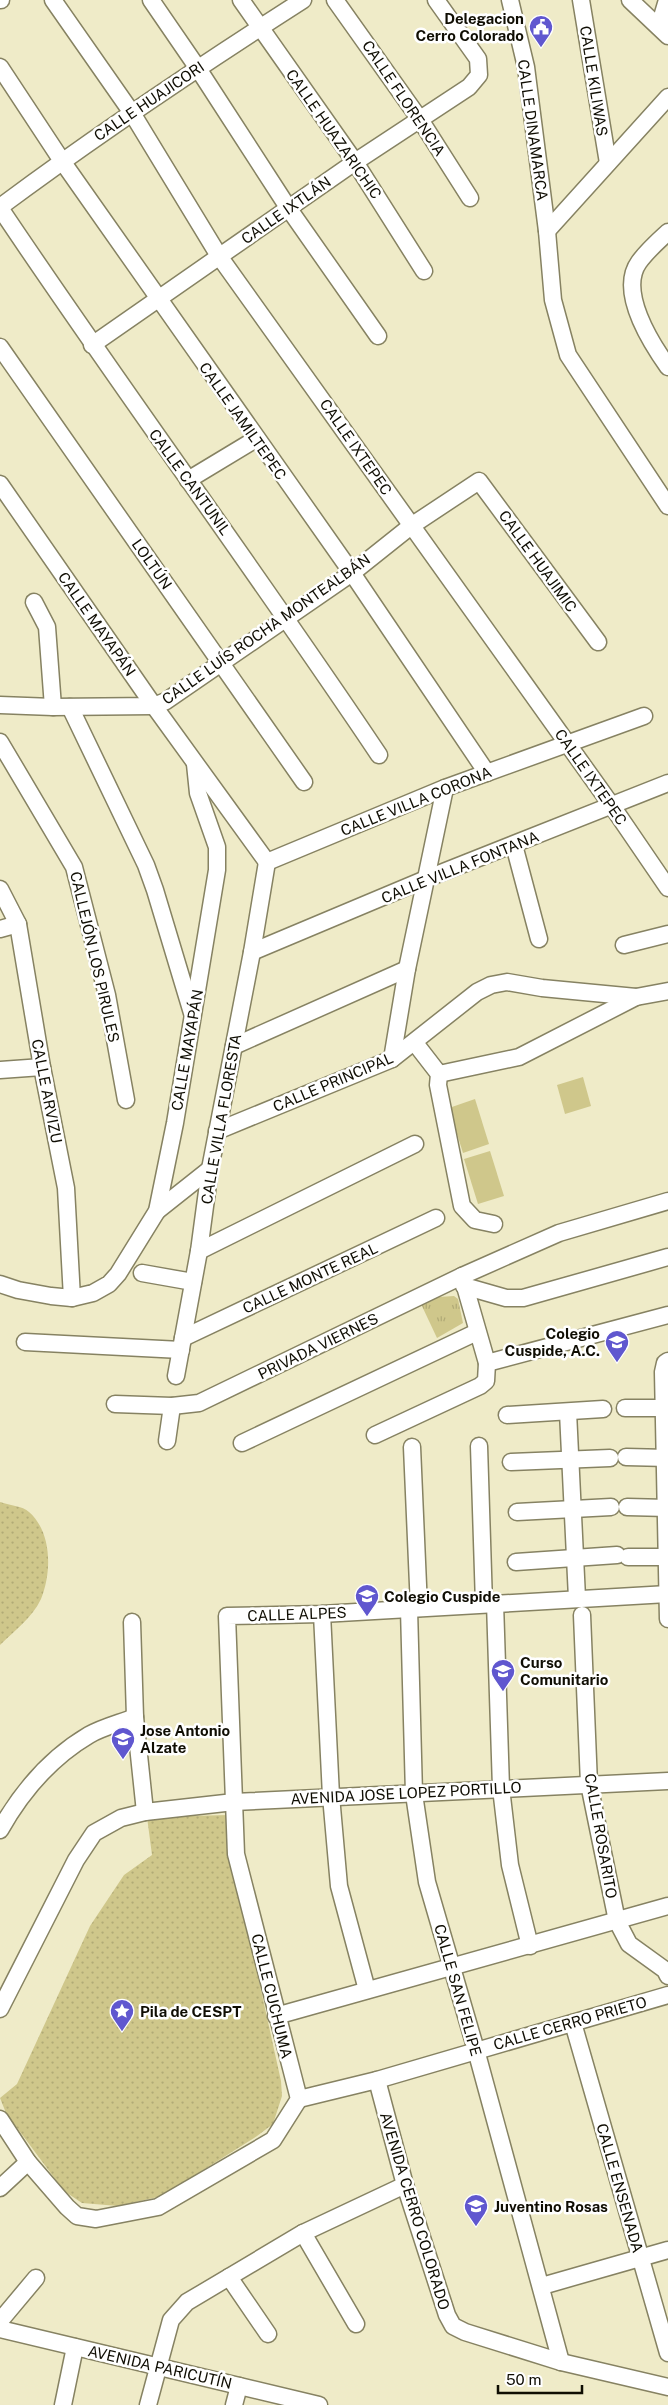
<svg xmlns="http://www.w3.org/2000/svg" width="668" height="2405" font-family="'Public Sans',sans-serif">
  <style>
    .grass { fill: url(#grass-dots) }
    .park { fill: url(#park-tufts) }
    .pitch { fill: #cfc78b }
    .lines { fill: none; stroke-linecap: round; stroke-linejoin: round }
    .minor-casing { stroke: #868262; stroke-width: 19 }
    .minor { stroke: #fff; stroke-width: 16 }
    .labels { text-anchor: middle; dominant-baseline: central; stroke-width: 5; stroke-linejoin: round; paint-order: stroke }
    .poi-label { font-size: 15px; font-weight: bold; fill: #0f0d03; stroke: #fff; text-anchor: start }
    .street-label { font-size: 15px; fill: #0f0d03; stroke: #fff }
  </style>
  <defs>
    <pattern id="grass-dots" width="8" height="8" patternUnits="userSpaceOnUse" patternTransform="scale(1.25)"><rect width="8" height="8" fill="#cfc78b"/><path d="M2 2h.1M6 6h.1" fill="none" stroke="#b1aa76" stroke-width="1.8" stroke-linecap="round"/></pattern>
    <pattern id="park-tufts" width="24" height="20" patternUnits="userSpaceOnUse" patternTransform="scale(1.25)"><rect width="24" height="20" fill="#cfc78b"/><path d="M3 7l-1-3M5 7V3M7 7l1-3M15 17l-1-3M17 17v-4M19 17l1-3" fill="none" stroke="#b1aa76"/></pattern>
  </defs>
  <rect width="100%" height="100%" fill="#efebc8"/>
  <!-- grass -->
  <g class="grass">
    <path d="M 0,1502 C 8,1505 23,1506 29,1512 C 52,1532 52,1572 41,1599 C 33,1617 14,1631 0,1645 Z"/>
    <polygon points="229,1815 226,1831 281,2081 282,2096 273,2124 257,2136 162,2196 118,2206 82,2203 64,2191 6,2113 0,2098 17,2084 90,1926 124,1875 152,1855 147,1817"/>
  </g>
  <!-- park -->
  <polygon class="park" points="454,1296 458,1299 463,1323 437,1338 421,1304 439,1297"/>
  <!-- pitch -->
  <g class="pitch">
    <polygon points="583,1077 591,1106 565,1114 557,1085"/>
    <polygon points="475,1099 489,1144 463,1153 449,1108"/>
    <polygon points="490,1151 504,1196 478,1204 464,1159"/>
  </g>
  <g class="lines">
    <!-- minor casing -->
    <g class="minor-casing">
      <g id="minor">
        <polyline points="0,0 1,0"/>
        <polyline points="53,0 132,113 219,256 612,806 668,888"/>
        <polyline points="151,0 197,67 289,209 378,336"/>
        <polyline points="241,0 355,162 424,271"/>
        <polyline points="335,0 421,121 470,198"/>
        <polyline points="510,0 526,67 547,231 553,300 568,355 668,506"/>
        <polyline points="581,0 608,163"/>
        <polyline points="630,0 668,36"/>
        <polyline points="659,27 667,0"/>
        <polyline points="0,67 62,161 352,573 487,773"/>
        <path d="M 0,207 C 98,134 200,66 303,0"/>
        <path d="M 0,208 C 124,393 256,571 379,755"/>
        <polyline points="547,231 668,97"/>
        <path d="M 668,232 C 658,241 647,251 639,262 C 618,291 651,343 668,367"/>
        <polyline points="92,345 355,162 469,87 479,75 478,59 436,0"/>
        <polyline points="0,347 304,782"/>
        <polyline points="188,480 256,439"/>
        <polyline points="0,484 154,706 267,862"/>
        <polyline points="34,602 47,627 53,707"/>
        <polyline points="0,705 53,707 154,706 166,701 352,573 411,526 479,481 598,642"/>
        <polyline points="70,707 146,865 155,890 192,1013"/>
        <polyline points="0,742 74,867 107,995 126,1100"/>
        <polyline points="514,845 539,939"/>
        <polyline points="267,862 445,788 644,716"/>
        <polyline points="0,889 18,924 42,1067 66,1188 72,1298"/>
        <polyline points="0,929 18,924"/>
        <polyline points="624,945 668,934"/>
        <polyline points="252,952 428,878 668,783"/>
        <polyline points="415,1043 439,1074 438,1085 462,1206 475,1220 494,1224"/>
        <polyline points="234,1046 407,969"/>
        <polyline points="392,1059 407,969 445,788"/>
        <polyline points="0,1070 42,1067"/>
        <polyline points="439,1074 519,1057 636,997"/>
        <polyline points="217,1131 392,1059 477,992 491,985 507,982 542,988 636,997 668,991"/>
        <polyline points="157,1211 210,1169"/>
        <polyline points="199,1251 415,1144"/>
        <polyline points="142,1273 193,1282"/>
        <polyline points="0,1284 18,1290 51,1296 72,1298 93,1293 109,1284 118,1274 157,1211 175,1123 217,870 217,847 198,793 195,764"/>
        <polyline points="464,1286 506,1298 523,1298 668,1257"/>
        <polyline points="183,1338 436,1218"/>
        <polyline points="25,1342 181,1350"/>
        <polyline points="668,1361 665,1363 663,1372 668,1619"/>
        <polyline points="487,1363 668,1315"/>
        <polyline points="176,1376 199,1251 210,1169 252,952 267,862"/>
        <polyline points="115,1404 172,1406 199,1403 462,1276 559,1233 668,1201"/>
        <polyline points="625,1408 668,1408"/>
        <polyline points="568,1412 577,1598"/>
        <polyline points="507,1415 603,1409"/>
        <polyline points="375,1435 480,1386 486,1381 487,1363 462,1276"/>
        <polyline points="167,1441 172,1406"/>
        <polyline points="242,1443 477,1332"/>
        <polyline points="479,1446 484,1604"/>
        <polyline points="412,1447 419,1608"/>
        <polyline points="626,1457 668,1458"/>
        <polyline points="511,1462 610,1458"/>
        <polyline points="627,1507 668,1508"/>
        <polyline points="517,1512 611,1507"/>
        <polyline points="628,1557 668,1557"/>
        <polyline points="516,1562 617,1555"/>
        <polyline points="495,1603 501,1788 510,1865 530,1946"/>
        <polyline points="409,1609 414,1794 427,1882 476,2050 561,2362"/>
        <polyline points="322,1614 331,1796 339,1886 367,1990"/>
        <polyline points="582,1615 589,1784 617,1921 629,1944 665,1970 668,1976"/>
        <polyline points="132,1622 135,1717 145,1812"/>
        <path d="M 0,1830 C 22,1791 50,1758 89,1735 C 103,1727 120,1723 135,1717"/>
        <polyline points="0,2009 76,1860 94,1833 121,1818 145,1812 234,1802 668,1781"/>
        <polyline points="276,2016 668,1906"/>
        <polyline points="573,2023 668,2353"/>
        <polyline points="377,2080 405,2185 447,2315 453,2326 465,2332 561,2362 668,2387"/>
        <polyline points="299,2099 377,2080 668,1995"/>
        <polyline points="0,2119 28,2162 67,2207 77,2216 96,2219 158,2207 273,2140 299,2099 236,1854 227,1616 322,1614 668,1594"/>
        <polyline points="0,2188 28,2162"/>
        <polyline points="303,2233 356,2324"/>
        <polyline points="229,2277 268,2334"/>
        <polyline points="542,2286 668,2250"/>
        <polyline points="0,2321 36,2278"/>
        <polyline points="0,2329 319,2405"/>
        <polyline points="63,2405 75,2347"/>
        <polyline points="148,2405 171,2320 187,2302 303,2233 405,2185"/>
        <polyline points="234,2405 239,2386"/>
      </g>
    </g>
    <!-- minor -->
    <use href="#minor" class="minor"/>
  </g>
  <!-- icons -->
  <defs>
    <g id="civic-pin" transform="scale(1.25)"><path d="M0 17L-7.5 6A9.5 9.5 0 1 1 7.5 6Z" fill="#6057cf" stroke="#fff"/><path d="M-.6-6.5H3V-4.5H.6V-3L4-1V1h2V6H-6V1h2V-1L-.6-3ZM-1.2 2.5V6h2.4V2.5Z" fill="#fff"/></g>
    <g id="school-pin" transform="scale(1.25)"><path d="M0 17L-7.5 6A9.5 9.5 0 1 1 7.5 6Z" fill="#6057cf" stroke="#fff"/><path d="M0-5L7-2L0 1L-7-2ZM-4 1L0 2.5L4 1V4Q0 6-4 4Z" fill="#fff"/></g>
    <g id="sight-pin" transform="scale(1.25)"><path d="M0 17L-7.5 6A9.5 9.5 0 1 1 7.5 6Z" fill="#6057cf" stroke="#fff"/><path d="M0-6L1.8-2.2L6-1.7L2.9 1.2L3.7 5.4L0 3.3L-3.7 5.4L-2.9 1.2L-6-1.7L-1.8-2.2Z" fill="#fff"/></g>
  </defs>
  <g fill-rule="evenodd">
    <use href="#civic-pin" x="541" y="27"/>
    <use href="#school-pin" x="617" y="1342"/>
    <use href="#school-pin" x="367" y="1596"/>
    <use href="#school-pin" x="503" y="1671"/>
    <use href="#school-pin" x="123" y="1739"/>
    <use href="#sight-pin" x="122" y="2011"/>
    <use href="#school-pin" x="476" y="2206"/>
  </g>
  <g class="labels">
    <!-- poi labels -->
    <g class="poi-label">
      <text x="524" y="18" text-anchor="end">Delegacion<tspan x="524" dy="17">Cerro Colorado</tspan></text>
      <text x="600" y="1333" text-anchor="end">Colegio<tspan x="600" dy="17">Cuspide, A.C.</tspan></text>
      <text x="384" y="1596">Colegio Cuspide</text>
      <text x="520" y="1662">Curso<tspan x="520" dy="17">Comunitario</tspan></text>
      <text x="140" y="1730">Jose Antonio<tspan x="140" dy="17">Alzate</tspan></text>
      <text x="140" y="2011">Pila de CESPT</text>
      <text x="494" y="2206">Juventino Rosas</text>
    </g>
    <!-- street labels -->
    <g class="street-label">
      <text transform="translate(594 81) rotate(81)">CALLE KILIWAS</text>
      <text transform="translate(404 98) rotate(56)">CALLE FLORENCIA</text>
      <text transform="translate(149 101) rotate(-34)">CALLE HUAJICORI</text>
      <text transform="translate(533 130) rotate(82)">CALLE DINAMARCA</text>
      <text transform="translate(334 134) rotate(55)">CALLE HUAZARICHIC</text>
      <text transform="translate(286 210) rotate(-35)">CALLE IXTLÁN</text>
      <text transform="translate(243 421) rotate(55)">CALLE JAMILTEPEC</text>
      <text transform="translate(356 447) rotate(55)">CALLE IXTEPEC</text>
      <text transform="translate(190 482) rotate(54)">CALLE CANTUNIL</text>
      <text transform="translate(538 561) rotate(54)">CALLE HUAJIMIC</text>
      <text transform="translate(152 564) rotate(55)">LOLTÚN</text>
      <text transform="translate(97 624) rotate(55)">CALLE MAYAPÁN</text>
      <text transform="translate(266 629) rotate(-35)">CALLE LUÍS ROCHA MONTEALBÁN</text>
      <text transform="translate(591 777) rotate(55)">CALLE IXTEPEC</text>
      <text transform="translate(416 801) rotate(-22)">CALLE VILLA CORONA</text>
      <text transform="translate(460 867) rotate(-22)">CALLE VILLA FONTANA</text>
      <text transform="translate(95 957) rotate(77)">CALLEJÓN LOS PIRULES</text>
      <text transform="translate(187 1050) rotate(-80)">CALLE MAYAPÁN</text>
      <text transform="translate(333 1082) rotate(-23)">CALLE PRINCIPAL</text>
      <text transform="translate(47 1091) rotate(79)">CALLE ARVIZU</text>
      <text transform="translate(221 1119) rotate(-80)">CALLE VILLA FLORESTA</text>
      <text transform="translate(310 1278) rotate(-25)">CALLE MONTE REAL</text>
      <text transform="translate(318 1346) rotate(-26)">PRIVADA VIERNES</text>
      <text transform="translate(297 1614) rotate(-2)">CALLE ALPES</text>
      <text transform="translate(406 1793) rotate(-3)">AVENIDA JOSE LOPEZ PORTILLO</text>
      <text transform="translate(601 1836) rotate(80)">CALLE ROSARITO</text>
      <text transform="translate(458 1990) rotate(74)">CALLE SAN FELIPE</text>
      <text transform="translate(272 1996) rotate(76)">CALLE CUCHUMA</text>
      <text transform="translate(570 2023) rotate(-16)">CALLE CERRO PRIETO</text>
      <text transform="translate(620 2188) rotate(74)">CALLE ENSENADA</text>
      <text transform="translate(415 2211) rotate(73)">AVENIDA CERRO COLORADO</text>
      <text transform="translate(160 2367) rotate(13)">AVENIDA PARICUTÍN</text>
    </g>
  </g>
  <!-- scale -->
  <path d="M498 2385v8h84v-8" fill="none" stroke="#0f0d03" stroke-width="2.5"/>
  <text x="506" y="2385" font-size="15" fill="#0f0d03" stroke="#ffffff" stroke-width="4" paint-order="stroke">50 m</text>
</svg>
